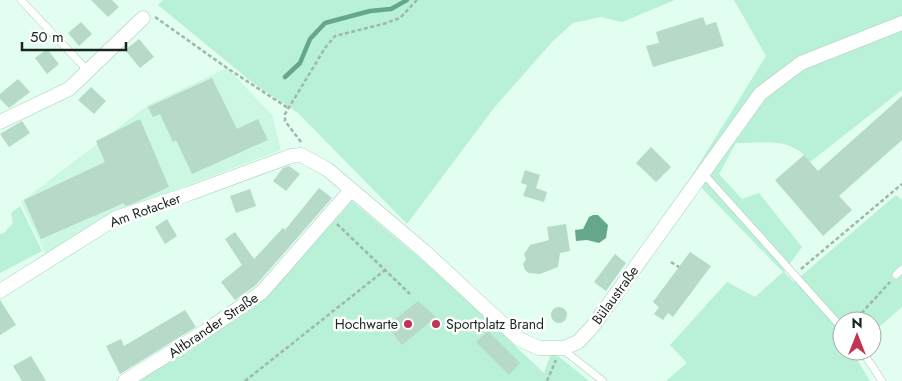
<svg xmlns="http://www.w3.org/2000/svg" width="902" height="381" viewBox="0 0 902 381" font-family="Jost,sans-serif">
<rect width="100%" height="100%" fill="#e1fef0"/>
<path fill="#cbf7e3" d="M227,68L272,115L281,150L120,211L47,257L21,202L148,105Z"/>
<path fill="#b8f1d7" d="M163,0H675L622,22L601,17L573,23L553,41L493,109L407,224L298,113L253,83L158,5Z
M734,0H902V90L810,162C791,136 765,143 736,143L719,174L742,199L759,193L802,247L784,272L794,282L896,195L902,200V307L872,333V321H842V351H854L853,353L870,381H666L687,363L670,345L727,282L755,297L783,272L691,177L766,56Z
M352,201L441,276L544,373L551,354L558,356L589,381H138L274,288Z
M20,206L42,251L0,273V234L4,233L13,223L11,213Z"/>
<path fill="#66a78c" d="M593,215H598L608,225L606,238L599,243L587,240L576,241L575,230L583,229L589,217Z"/>
<g fill="none" stroke-linecap="round" stroke-linejoin="round">
<path stroke="#66a78c" stroke-width="4.5" d="M285,77L300,63L310,39L325,23L370,11L391,9L407,0"/>
</g>
<path fill="#b6d9c8" d="M91,0H112L119,7L108,17Z
M703,17L706,25L716,22L724,46L653,67L646,46L659,43L656,32Z
M81,22L92,34L79,46L68,33Z
M139,39L154,57L140,68L125,50Z
M47,49L59,64L47,74L35,58Z
M212,78L237,129L258,119L268,140L192,174L176,140L173,142L160,114L153,117L148,107Z
M18,79L30,92L9,108L0,99V94Z
M91,87L106,101L94,114L78,100Z
M902,96V140L839,196L852,210L823,236L775,180L804,155L818,171Z
M140,119L169,187L132,204L125,206L124,203L41,239L24,200L105,162L96,141Z
M22,121L30,133L9,147L0,134Z
M651,147L671,167L656,182L636,163Z
M289,166L300,174L286,191L273,181L283,168Z
M525,170L540,175L536,188L521,183Z
M527,185L547,192L544,202L523,196Z
M319,188L332,198L256,285L235,300L221,282L242,265L225,239L235,232L254,259L283,228L285,230Z
M250,189L256,206L236,213L230,196Z
M167,219L177,236L165,244L155,227Z
M566,224L570,251L560,253L558,267L540,274L529,273L525,270L523,264L526,259L524,254L530,245L549,240L547,227Z
M690,252L711,266L673,317L668,313L663,320L654,314L659,307L653,302Z
M615,254L626,263L606,291L594,282Z
M0,300L16,325L0,335Z
M418,301L436,317L402,345L387,326Z
M551 315a8 8 0 1 1 16 0a8 8 0 1 1-16 0Z
M185,310L196,327L120,374L106,346L121,339L124,346Z
M488,331L520,363L509,375L476,342Z
M31,356L46,381H22L13,366Z"/>
<g fill="none" stroke-linecap="round" stroke-linejoin="round">
<defs>
<path id="lane" d="M21,0L87,70
M702,172L842,328
M896,275L902,269
M561,348L603,381
M862,351L882,381"/>
<path id="street" d="M0,122L69,89L143,18
M0,291L116,218L188,194L291,156L301,155L327,169L424,251L519,339L539,348H564L578,342L593,326L760,94L801,63L902,23
M125,381L204,332L262,292L351,190"/>
</defs>
<use href="#lane" stroke="#abcdbd" stroke-width="8"/>
<use href="#street" stroke="#abcdbd" stroke-width="15"/>
<path stroke="#a0b7ac" stroke-width="2.5" stroke-dasharray="4 2.5" stroke-linecap="butt" d="M155,17L227,68L288,108
M301,142L285,121V114L325,48L335,36L383,24L400,18L417,0
M337,224L410,294
M671,262L679,267
M801,269L902,184
M857,318L890,282
M245,381L385,270
M547,381L556,360"/>
<use href="#lane" stroke="#fff" stroke-width="7"/>
<use href="#street" stroke="#fff" stroke-width="14"/>
</g>
<g fill="#c23354" stroke="#fff" stroke-width="2">
<circle cx="408" cy="324" r="5"/>
<circle cx="436" cy="324" r="5"/>
</g>
<g text-anchor="middle" stroke-width="5" stroke-linejoin="round" paint-order="stroke">
<g font-size="14" fill="#18251f" stroke="#fff">
<text transform="translate(145 210) rotate(-20)" y="5">Am Rotacker</text>
<text transform="translate(615 295) rotate(-54)" y="5">Bülaustraße</text>
<text transform="translate(213 325) rotate(-34)" y="5">Altbrander Straße</text>
</g>
<g font-size="14" fill="#18251f" stroke="#fff" text-anchor="end">
<text x="398" y="329">Hochwarte</text>
<text x="446" y="329" text-anchor="start">Sportplatz Brand</text>
</g>
</g>
<g transform="translate(857 336)"><circle r="24" fill="#ffffff" stroke="#a3a8a5"/>
<path d="M0-4L9 19L0 12L-9 19Z" fill="#c23354"/>
<text y="-8" font-size="14" font-weight="bold" text-anchor="middle" fill="#18251f">N</text>
</g>
<path d="M22 42v8h104v-8" fill="none" stroke="#18251f" stroke-width="2.5"/>
<text x="30" y="42" font-size="15" fill="#18251f" stroke="#ffffff" stroke-width="4" paint-order="stroke">50 m</text>
</svg>
